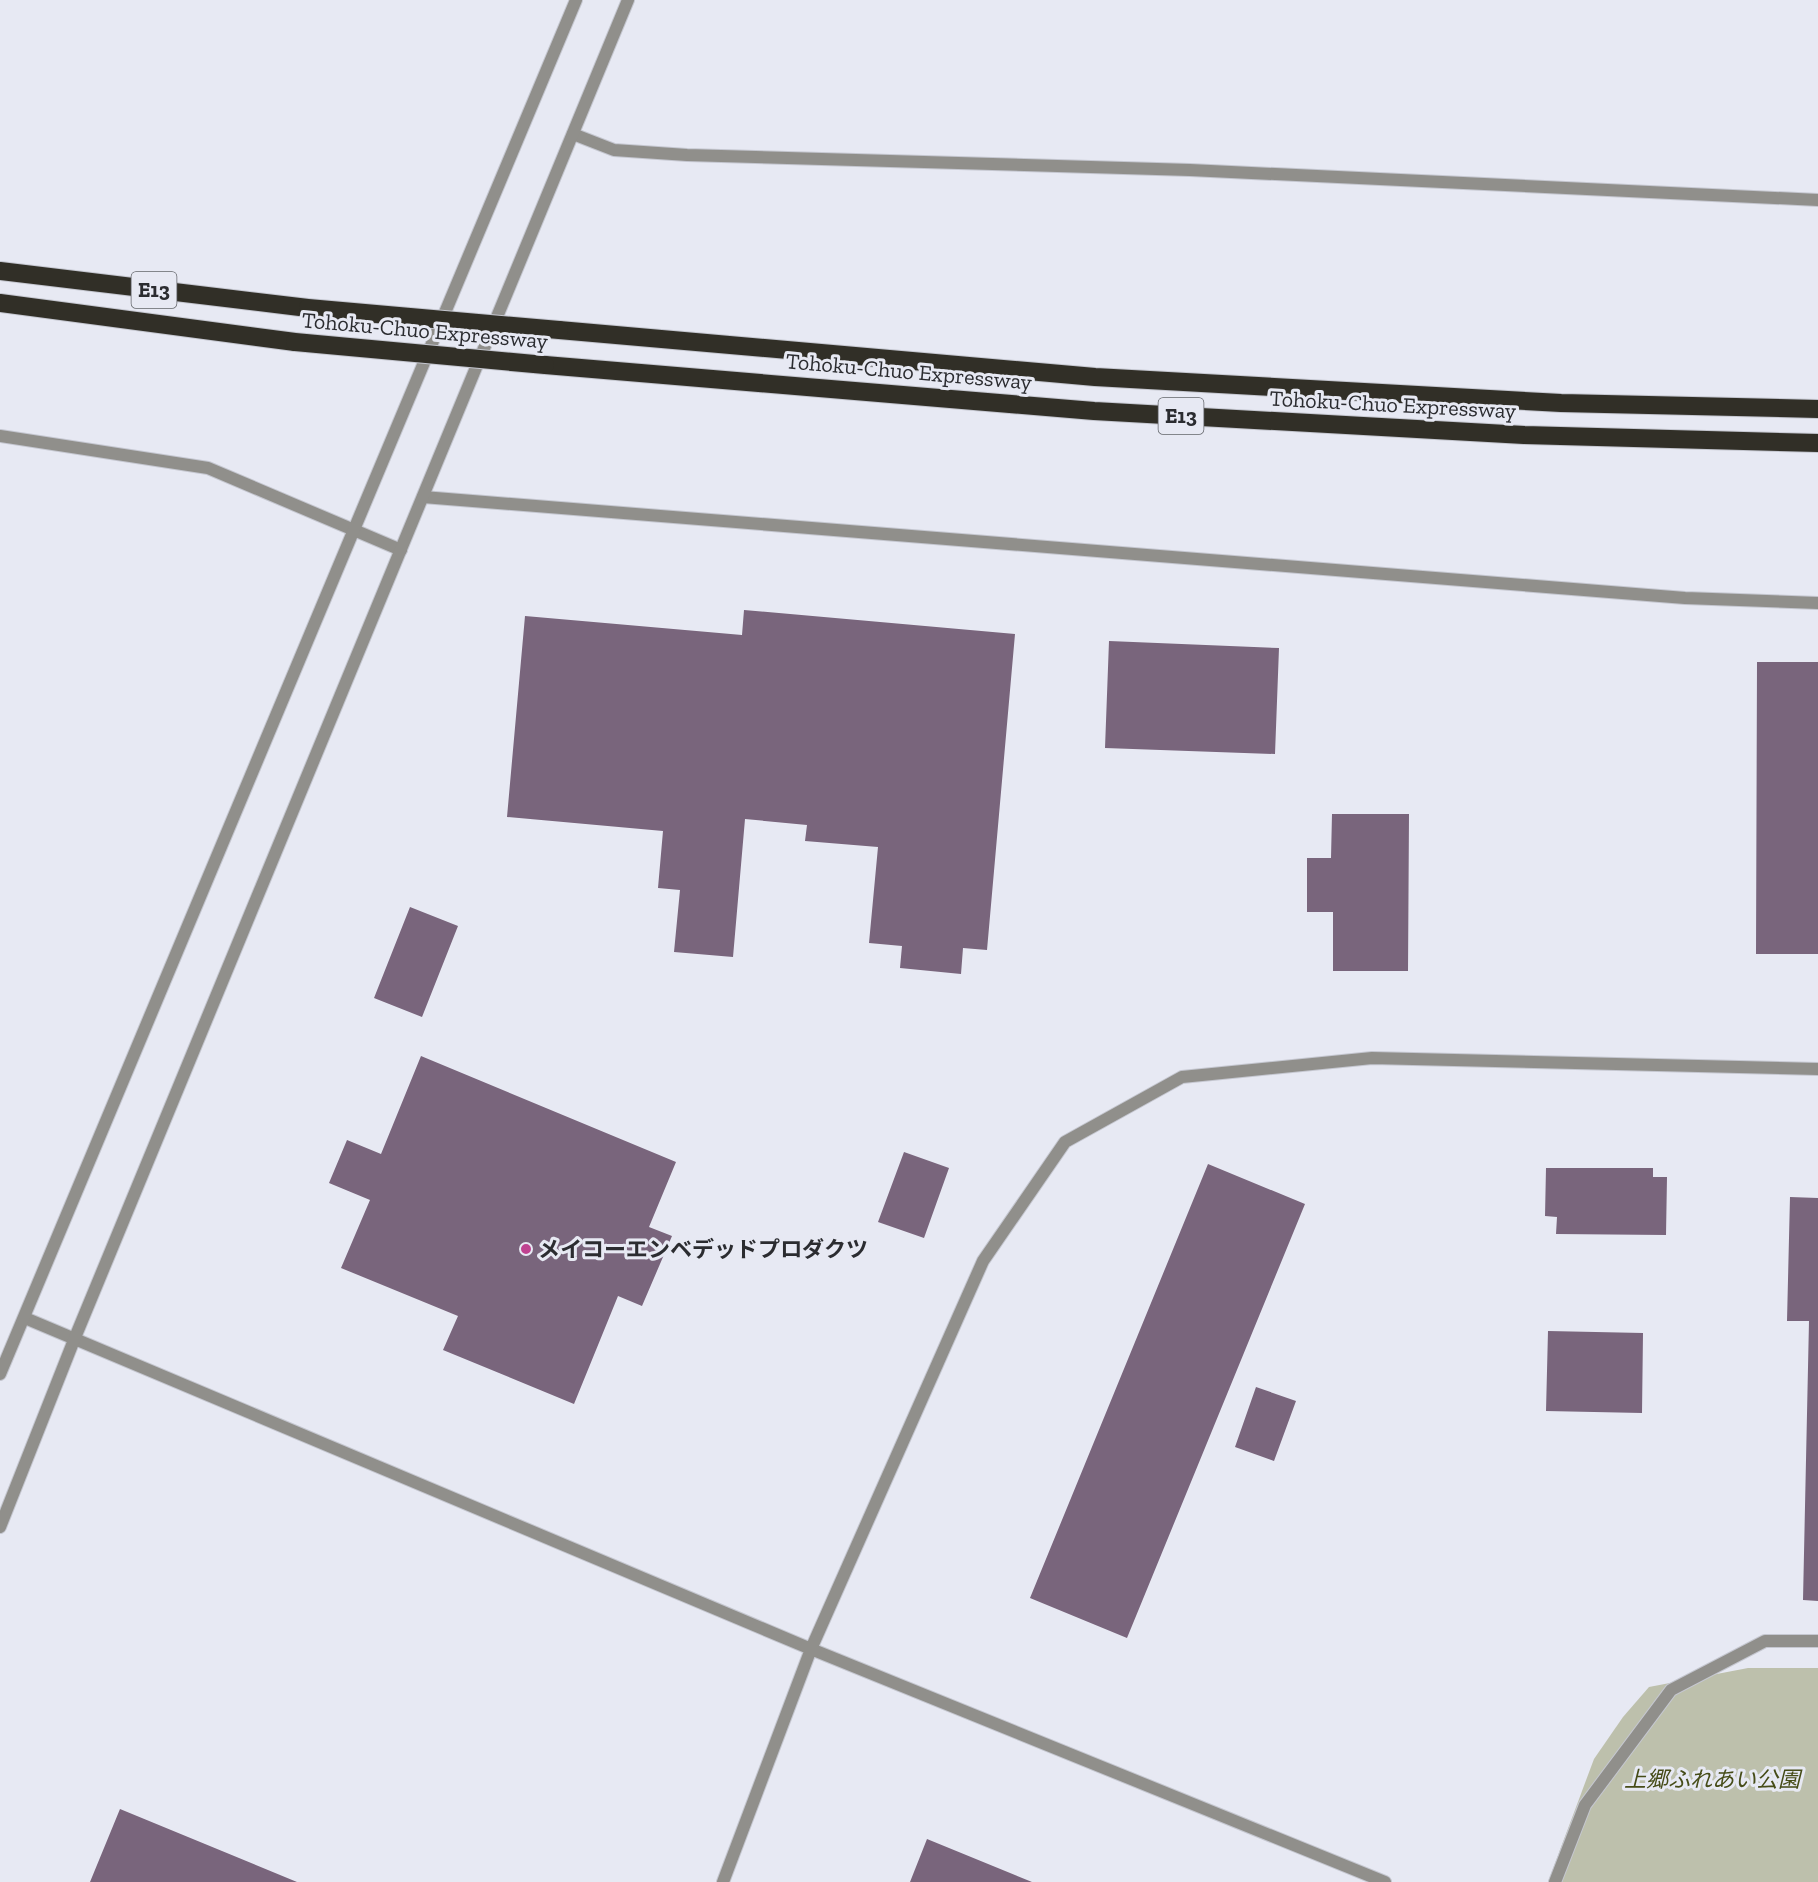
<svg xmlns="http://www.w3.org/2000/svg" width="1818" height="1882" viewBox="0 0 1818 1882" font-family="'Zilla Slab','Noto Sans JP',serif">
<rect width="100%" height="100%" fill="#e7e9f3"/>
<path fill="#bdc0ac" d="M1748,1668H1818V1882H1548L1594,1759L1623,1717L1649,1687Z"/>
<path fill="#79657c" d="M744,610L1015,634L987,950L963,948L961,974L900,968L902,946L869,943L878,847L805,841L807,825L745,819L733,957L674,952L680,890L658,888L663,831L507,817L525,616L742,635Z
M1109,641L1279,648L1275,754L1105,748Z
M1757,662H1818V954H1756Z
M1332,814H1409L1408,971H1333V912H1307V858H1331Z
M410,907L458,926L422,1017L374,998Z
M421,1056L676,1162L649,1227L672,1236L642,1306L618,1296L574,1404L443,1350L458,1316L341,1268L370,1200L329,1183L347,1140L381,1154Z
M904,1152L949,1168L924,1238L878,1222Z
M1208,1164L1305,1204L1127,1638L1030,1598Z
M1546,1168H1653V1177H1667L1666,1235L1556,1234L1557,1217L1545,1216Z
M1790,1197L1818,1198V1601L1803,1600L1809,1321H1787Z
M1548,1331L1643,1333L1642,1413L1546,1411Z
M1256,1387L1296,1401L1274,1461L1235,1447Z
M120,1809L297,1882H90Z
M927,1839L1032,1882H910Z"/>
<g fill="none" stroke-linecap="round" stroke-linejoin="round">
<defs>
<path id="minor" d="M573,134L614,150L687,155L1190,170L1818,200
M0,436L208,468L401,550
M423,497L1685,598L1818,603
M25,1318L811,1649L1385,1882
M723,1882L811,1649L983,1261L1065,1142L1182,1077L1372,1058L1818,1069
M1555,1882L1585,1805L1671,1690L1765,1641H1818"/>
<path id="tertiary" d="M0,1374L576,0
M0,1527L74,1340L628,0"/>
<path id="motorway" d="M0,271L308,308
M0,303L295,342
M559,330L1095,377L1561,403L1818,409
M545,365L1094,411L1524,435L1818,443"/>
</defs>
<use href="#minor" stroke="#c5c7d0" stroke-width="14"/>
<use href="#tertiary" stroke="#c5c7d0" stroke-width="14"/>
<use href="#motorway" stroke="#c5c7d0" stroke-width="20"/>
<use href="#minor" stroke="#908f8b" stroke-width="12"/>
<use href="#tertiary" stroke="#908f8b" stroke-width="12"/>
<use href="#motorway" stroke="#312f27" stroke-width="18"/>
<defs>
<path id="motorway-bridge" d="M308,308L559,330
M295,342L545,365"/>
</defs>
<use href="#motorway-bridge" stroke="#c5c7d0" stroke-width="20" stroke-linecap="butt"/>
<use href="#motorway-bridge" stroke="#312f27" stroke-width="18"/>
</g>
<circle fill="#bf4290" stroke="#e7e9f3" stroke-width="2" cx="526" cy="1249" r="6"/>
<g text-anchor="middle" stroke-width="6" stroke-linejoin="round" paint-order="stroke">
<g fill="#e7e9f3" stroke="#63656a" stroke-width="1.5">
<rect x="131.5" y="272" width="45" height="36" rx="4.5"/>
<rect x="1158.5" y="398" width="45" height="36" rx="4.5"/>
</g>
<g font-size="21" font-weight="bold" fill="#2b2c30">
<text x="154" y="297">E13</text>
<text x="1181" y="423">E13</text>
</g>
<g font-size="22" fill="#2b2c30" stroke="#e7e9f3">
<text transform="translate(425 330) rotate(5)" y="8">Tohoku-Chuo Expressway</text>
<text transform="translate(909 371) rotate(5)" y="8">Tohoku-Chuo Expressway</text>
<text transform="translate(1393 404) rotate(3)" y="8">Tohoku-Chuo Expressway</text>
</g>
<g font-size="22" font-weight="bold" fill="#2b2c30" stroke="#e7e9f3" text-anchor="start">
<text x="538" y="1257">メイコーエンベデッドプロダクツ</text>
</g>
<g font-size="22" font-style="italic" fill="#464c18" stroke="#e7e9f3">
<text x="1712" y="1787">上郷ふれあい公園</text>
</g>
</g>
</svg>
